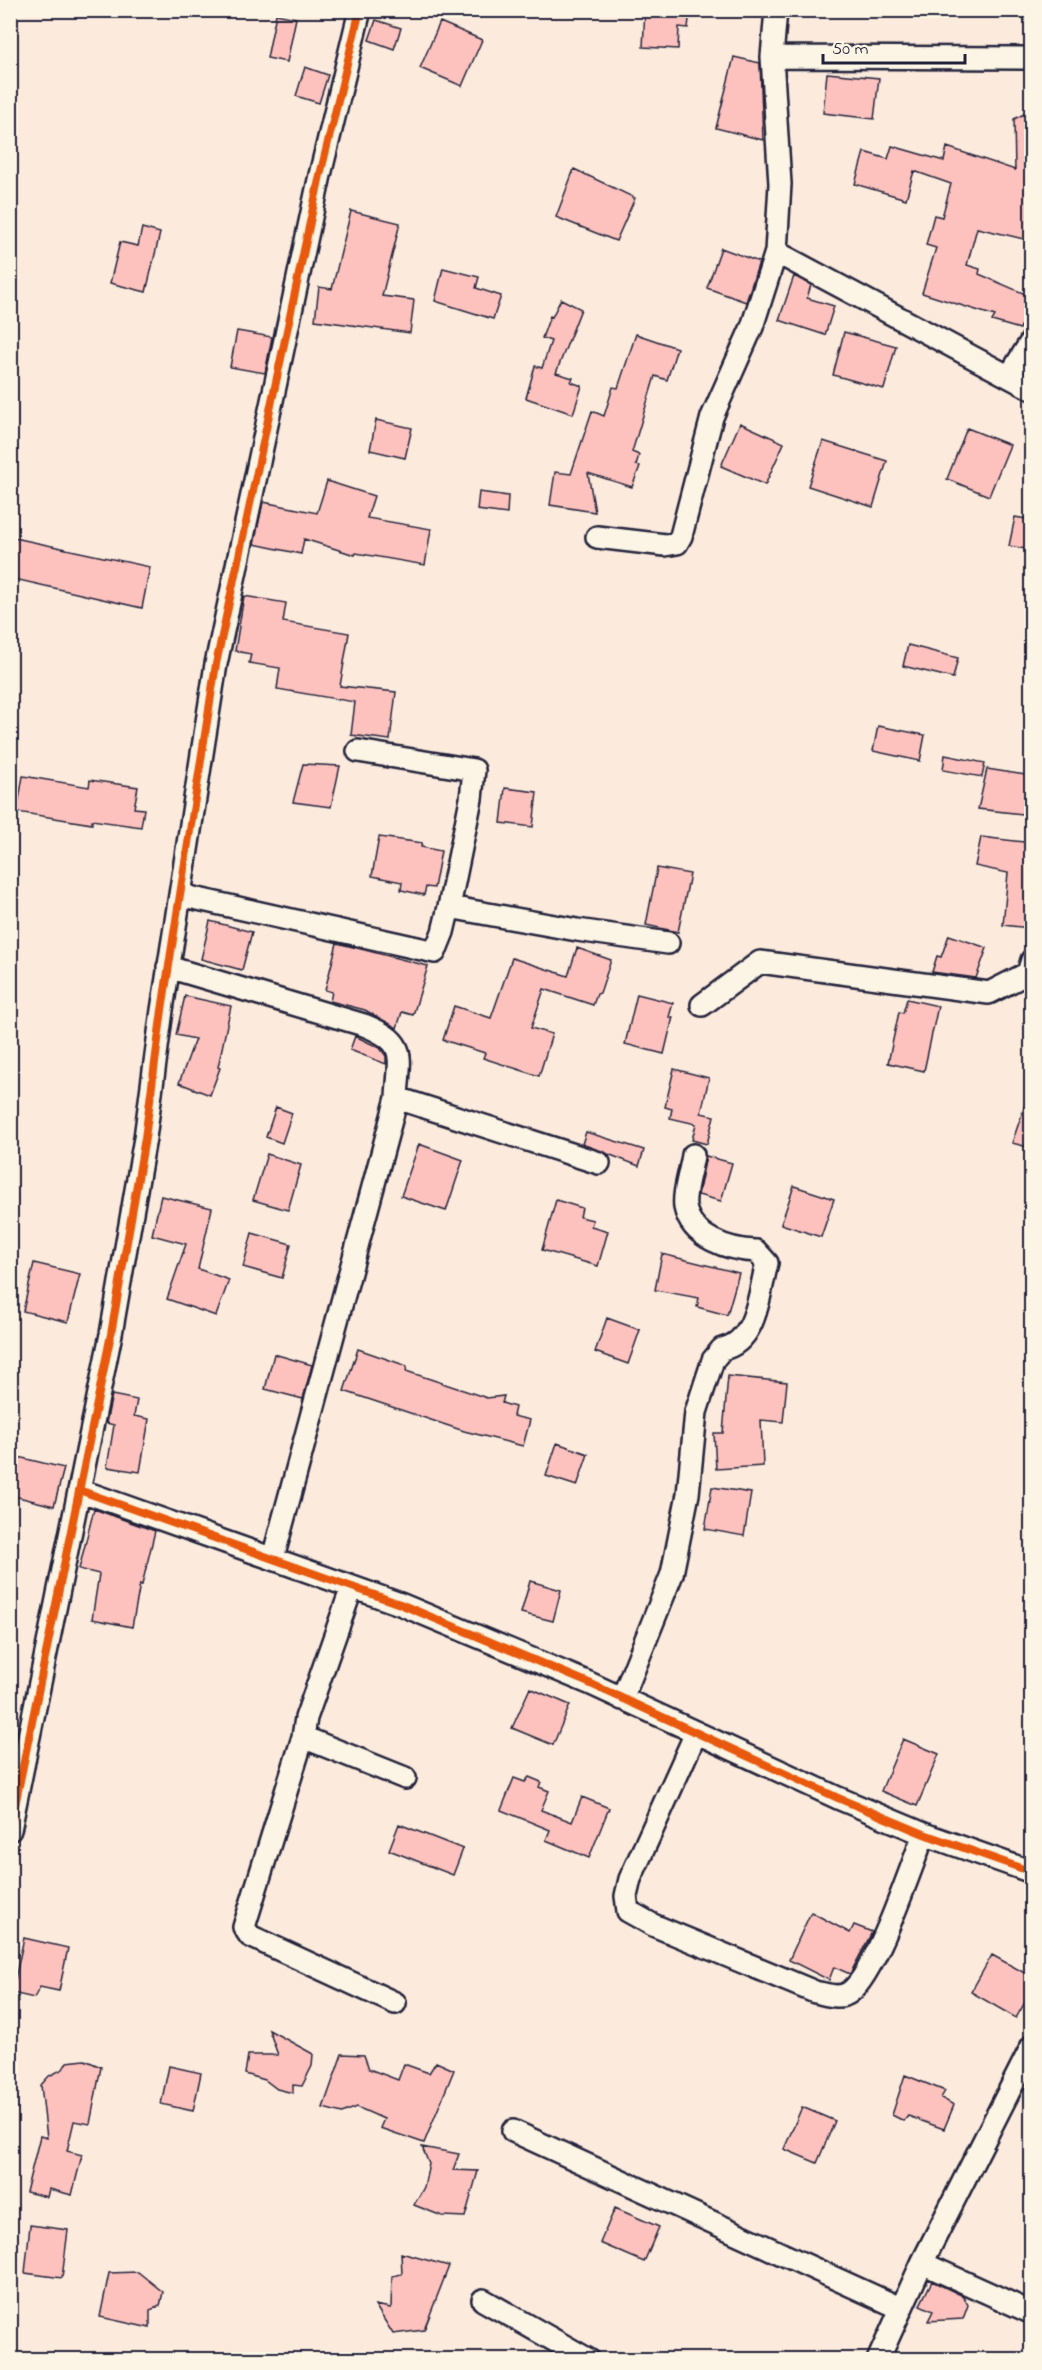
<svg xmlns="http://www.w3.org/2000/svg" width="1042" height="2370" viewBox="0 0 1042 2370" font-family="'Indie Flower',sans-serif">
<rect width="100%" height="100%" fill="#fcebdd"/>
<filter id="ink" filterUnits="userSpaceOnUse"><feTurbulence type="fractalNoise" baseFrequency=".0167" numOctaves="2"/><feDisplacementMap in="SourceGraphic" scale="12" xChannelSelector="R" yChannelSelector="G"/><feConvolveMatrix kernelMatrix="1 2 1 2 8 2 1 2 1" color-interpolation-filters="sRGB"/></filter>
<g filter="url(#ink)">
<path fill="#fec2be" stroke="#22223b" stroke-width="1.5" d="M645,10H690L688,28L679,27L678,49L643,47Z
M276,14L296,18L287,62L267,58Z
M376,20L401,28L394,49L369,40Z
M440,22L482,40L462,86L420,68Z
M734,57L760,63L763,140L716,128Z
M305,67L328,75L319,103L296,96Z
M827,73L879,78L874,119L823,113Z
M1032,110V241L977,228L967,265L980,269L979,274L1032,297L1020,329L992,321L995,316L922,293L936,248L926,245L934,215L942,217L951,184L914,171L906,199L855,184L864,152L888,159L892,146L944,161L947,147L1015,170L1014,119Z
M574,169L635,198L616,241L556,217Z
M351,211L400,223L382,296L414,300L410,333L315,320L319,287L332,289Z
M142,228L160,233L146,292L110,283L120,242L138,246Z
M721,248L759,262L746,302L707,288Z
M443,268L479,277L476,288L501,296L493,319L435,301Z
M794,276L811,285L807,298L834,306L825,335L779,320Z
M561,299L581,309L556,373L573,378L571,382L582,386L573,414L526,398L535,366L542,368L551,341L542,338L550,316L552,317Z
M237,331L272,337L265,373L230,367Z
M844,332L896,346L884,389L833,375Z
M636,334L677,348L667,380L655,376L632,452L639,455L636,465L640,466L632,487L588,473L595,512L550,505L555,472L571,474L592,411L604,416L613,387L618,388Z
M376,420L412,428L405,458L370,450Z
M740,423L784,443L765,485L721,466Z
M967,428L1010,445L989,496L947,479Z
M823,441L887,461L873,507L808,486Z
M327,481L374,496L367,518L431,529L425,565L356,553L355,555L304,539L301,554L254,544L263,502L317,513Z
M479,492L508,496L507,514L477,510Z
M1015,517L1032,520V550L1009,546Z
M10,537L150,567L142,608L10,578Z
M244,596L286,603L283,622L349,633L340,686L396,692L390,740L351,735L355,702L277,689L280,668L249,663L251,654L235,651Z
M908,645L958,658L953,678L903,666Z
M878,726L925,735L920,761L873,751Z
M945,755L985,763L982,777L943,770Z
M303,764L340,766L331,807L293,802Z
M987,769L1032,776V815L978,809Z
M23,776L89,787L90,780L138,787L134,808L144,809L141,827L92,820V824L17,812Z
M505,788L537,792L533,827L501,823Z
M379,837L422,843L421,847L441,851L434,888L426,887L424,895L401,890L402,882L372,876Z
M981,837L1032,843L1030,928L1003,925L1008,873L975,866Z
M657,868L690,874L678,932L646,925Z
M210,921L252,932L242,970L201,959Z
M949,935L987,948L976,978L932,972L937,956L941,957Z
M337,943L428,966L413,1015L402,1012L397,1028L365,1010L330,1001L332,992L325,990Z
M577,948L611,960L600,993L597,994L593,1005L544,989L531,1028L552,1034L539,1076L483,1058L485,1053L443,1040L454,1006L491,1018L512,958L568,976Z
M637,994L673,1003L669,1017H673L664,1054L625,1044Z
M185,996L231,1006L218,1067L220,1068L210,1095L179,1083L195,1039L176,1035Z
M907,999L938,1006L924,1071L888,1063L899,1012L903,1013Z
M355,1036L380,1048L386,1056V1064L350,1050Z
M674,1069L709,1078L701,1113L714,1116L707,1144L692,1140L696,1124L670,1118L672,1109L665,1107Z
M1029,1093H1032V1148L1012,1143Z
M276,1107L292,1113L282,1143L266,1137Z
M586,1132L644,1150L639,1166L582,1144Z
M419,1144L463,1160L446,1211L401,1196Z
M267,1154L301,1165L288,1210L253,1200Z
M706,1156L732,1163L721,1201L698,1195Z
M794,1186L834,1199L821,1237L781,1224Z
M161,1196L212,1208L198,1269L229,1280L216,1316L167,1299L186,1244L152,1235Z
M556,1200L582,1208L580,1217L593,1220L591,1226L608,1231L598,1266L542,1250Z
M252,1233L291,1244L282,1278L243,1267Z
M662,1254L739,1273L727,1315L697,1307L699,1298L655,1290Z
M34,1263L80,1274L68,1322L23,1311Z
M607,1318L640,1330L628,1364L595,1352Z
M358,1349L407,1366L406,1371L487,1398L504,1396L502,1403L515,1407L513,1416L530,1420L523,1446L464,1431L344,1391Z
M274,1354L312,1365L303,1399L265,1389Z
M728,1376L787,1382L783,1422L761,1420L763,1466L716,1469L714,1433H723Z
M112,1395L137,1400L134,1416L149,1419L140,1472L107,1467L114,1425L106,1423Z
M557,1443L588,1454L577,1486L546,1476Z
M10,1455L64,1468L54,1506L10,1495Z
M712,1487L751,1493L744,1536L705,1529Z
M94,1509L155,1531L142,1585L140,1584L132,1627L92,1619L99,1574L79,1569Z
M530,1581L561,1590L553,1621L521,1613Z
M530,1688L570,1705L553,1745L512,1728Z
M903,1739L939,1754L917,1806L881,1791Z
M529,1777L541,1782L539,1787L549,1791L541,1810L572,1822L582,1797L609,1808L589,1858L546,1840L550,1830L501,1810L514,1778L525,1782Z
M399,1824L463,1849L453,1875L389,1850Z
M811,1912L850,1933L854,1925L872,1932L850,1974L834,1967L829,1980L789,1960Z
M24,1938L68,1948L59,1991L40,1987L34,1998L12,1993Z
M992,1955L1032,1977V1990L1016,2018L971,1992Z
M269,2030L313,2054L312,2066L302,2086L293,2085V2093L277,2089L265,2080L245,2074L248,2055H278Z
M342,2054L364,2055L369,2069L398,2080L404,2064L429,2073L436,2062L454,2070L424,2143L380,2128L384,2119L357,2107L342,2113L323,2108Z
M85,2060L101,2067L90,2124L74,2121L67,2151L82,2155L72,2195L49,2189L47,2197L26,2192L40,2136L47,2138L41,2085L49,2076L63,2069L67,2062Z
M169,2066L201,2073L193,2111L161,2104Z
M905,2075L945,2091L941,2098L954,2105L944,2129L908,2116L904,2121L892,2115Z
M802,2107L835,2121L817,2163L784,2149Z
M422,2147L459,2154L453,2170L478,2171L465,2217L442,2216L414,2205L424,2187L429,2164Z
M615,2208L659,2227L644,2262L600,2243Z
M30,2225L68,2230L62,2278L25,2273Z
M401,2253L449,2266L424,2330L393,2334L375,2305L391,2308L392,2276L402,2274Z
M138,2272L163,2292L160,2306L150,2310V2328L100,2317L109,2273Z
M932,2281L963,2296L968,2305L963,2319L928,2321L933,2311L920,2305Z"/>
<g fill="none" stroke-linecap="round" stroke-linejoin="round">
<defs>
<path id="minor" d="M776,10L772,57L780,184L776,252L1032,389
M772,57L1026,58
M1010,375L1032,340
M597,537L665,545L677,543L681,536L712,417L752,327L776,252
M358,751L474,770L471,799L449,907
M180,895L435,952L443,932L449,907L577,930L668,943
M168,967L364,1025C409,1043 399,1055 397,1098L273,1558
M702,1005L760,962L989,993L1028,973L1032,960
M397,1098L599,1163
M79,1490L400,1604L589,1683L838,1798L924,1834L1032,1872
M352,1587L306,1718L303,1737L405,1778
M622,1699L672,1574L688,1494L696,1412L713,1360L722,1349C757,1342 759,1293 767,1263L756,1251C729,1250 691,1238 685,1207C683,1192 691,1170 693,1155
M696,1733L630,1879L626,1896L628,1911L653,1925L815,1992C826,1994 840,2000 850,1992C876,1973 911,1867 924,1834
M303,1737L244,1927L250,1936L395,2003
M10,1830L111,1334L145,1138L162,1010L216,664L320,175L360,10
M513,2131L900,2308
M922,2263L1032,2313
M483,2300L589,2360
M878,2360L922,2263L1032,2046"/>
</defs>
<use href="#minor" stroke="#22223b" stroke-width="26"/>
<use href="#minor" stroke="#fcf5e5" stroke-width="21"/>
<defs>
<path id="cycleway" d="M79,1490L400,1604L589,1683L838,1798L924,1834L1032,1872
M10,1830L111,1334L145,1138L162,1010L216,664L320,175L360,10"/>
</defs>
<use href="#cycleway" stroke="#fcf5e5" stroke-width="11"/>
<use href="#cycleway" stroke="#e8590c" stroke-width="8"/>
</g>
</g>
<rect width="1042" height="2370" fill="none" stroke="#fcf5e5" stroke-width="36"/>
<rect x="18" y="18" width="1006" height="2334" fill="none" stroke="#22223b" stroke-width="2" filter="url(#ink)"/>
<path d="M823 54v9h142v-9" fill="none" stroke="#22223b" stroke-width="3"/>
<text x="832" y="54" font-size="18" fill="#22223b" stroke="#fcf5e5" stroke-width="4.5" paint-order="stroke">50 m</text>
</svg>
